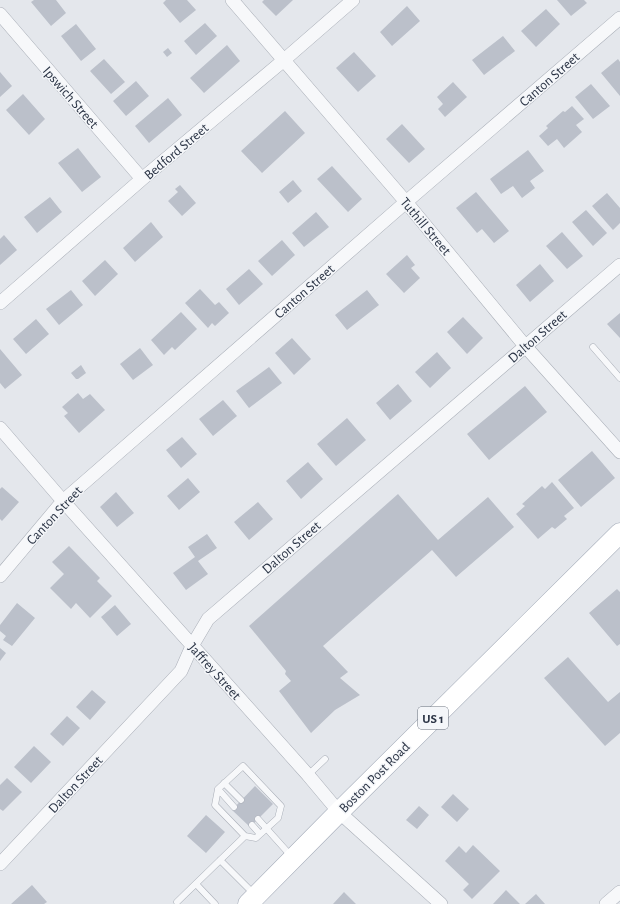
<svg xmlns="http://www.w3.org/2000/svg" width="620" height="904" viewBox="0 0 620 904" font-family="'Alegreya Sans',sans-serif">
<rect width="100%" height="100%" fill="#e4e7ec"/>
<path fill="#bbc0ca" d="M34,0H56L66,13L51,26L31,2Z
M166,0H187L196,10L180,23L163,3Z
M264,0H293L276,16L262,2Z
M557,0H584L587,3L571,16Z
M407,6L420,21L392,46L380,32Z
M546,9L560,24L536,47L521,31Z
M205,23L217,36L196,55L184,41Z
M76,24L96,49L81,61L61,36Z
M503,36L515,51L484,75L472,60Z
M227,45L240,61L204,93L190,78Z
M168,48L172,53L167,57L163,52Z
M354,52L376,76L358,92L336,68Z
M104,59L125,82L111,94L90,71Z
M618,59L620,62V96L601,73Z
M0,72L12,86L0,97Z
M136,81L149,96L126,116L113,101Z
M453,82L467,97L445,117L438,109L443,104L437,97Z
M591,84L610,106L593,119L575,97Z
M23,94L45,119L29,135L6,110Z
M168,98L182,115L149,143L135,126Z
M572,106L584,119L576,125L582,132L564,148L557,139L548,146L539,136L548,128L546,126L563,111L565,112Z
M285,111L305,133L262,173L241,151Z
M402,124L425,149L409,163L386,139Z
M78,148L101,177L82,192L58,163Z
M528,150L544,171L530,181L535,188L522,198L513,186L501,194L490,179Z
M332,166L362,199L348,212L317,179Z
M293,180L302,191L288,203L279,192Z
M180,185L196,203L182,216L168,201L178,192L175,189Z
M476,192L509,231L494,243L482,229L477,233L456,208Z
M607,193L620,208V223L613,230L592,206Z
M50,197L62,212L37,233L24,217Z
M586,210L607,233L593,246L572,222Z
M316,212L329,227L304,247L292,233Z
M151,222L163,237L135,262L123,248Z
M562,232L583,256L567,269L546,246Z
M4,235L17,250L0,265V239Z
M282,240L295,255L272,276L258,261Z
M407,255L415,265L411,268L420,278L404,293L386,274Z
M105,260L118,274L95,296L82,281Z
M540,264L554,281L530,302L516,285Z
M249,269L263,284L239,305L226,289Z
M200,289L215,305L219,302L229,313L215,326L212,323L208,328L185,303Z
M71,290L83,305L59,325L46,309Z
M367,290L379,305L347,330L335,315Z
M181,312L197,329L175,350L172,347L164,355L151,340Z
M620,313V338L607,324Z
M463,317L483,338L467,354L447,332Z
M36,319L49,334L26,354L13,339Z
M292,338L311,359L294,375L275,353Z
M140,348L153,365L133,380L120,364Z
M0,349L22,375L5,389L0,383Z
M437,352L451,368L430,388L415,372Z
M81,365L86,373L78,379H76L71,373Z
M269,367L282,383L249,408L236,391Z
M398,384L412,401L390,420L376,403Z
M525,386L547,412L489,460L467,434Z
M78,393L83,399L90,394L105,410L79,433L64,416L68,413L62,407Z
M223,400L237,416L213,436L199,419Z
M347,418L366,440L336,466L317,444Z
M182,437L197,454L181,468L166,450Z
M592,451L615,478L581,507L558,480Z
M308,462L323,479L301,499L286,481Z
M188,478L200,492L179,510L167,496Z
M552,482L574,508L564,516L567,519L555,529L552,527L538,539L516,514L525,506L522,504L542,486L545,489Z
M2,487L19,502L2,521L0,519V489Z
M116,492L134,513L117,527L100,507Z
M398,494L438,540L488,497L514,527L456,577L432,550L323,646L348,672L340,678L360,695L335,710L311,733L279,691L291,681L285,674L286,671L249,626Z
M258,502L273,519L249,540L234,522Z
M207,534L217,548L198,561L208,574L186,590L173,573L195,557L188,547Z
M69,546L100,578L97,581L112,596L90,618L76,603L71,609L50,588L64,574L52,562Z
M617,589L620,592V644L617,646L589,613Z
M17,603L35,618L12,646L3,640L6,636L0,631V625Z
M115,605L131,624L117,636L101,617Z
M0,648L6,653L0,661Z
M568,657L608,702L620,692V733L605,746L544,678Z
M92,690L106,702L90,720L76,707Z
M67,716L80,728L63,746L50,734Z
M34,746L51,762L31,783L14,767Z
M7,778L22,792L3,811L0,809V785Z
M255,786L273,804L250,827L232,810Z
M453,794L469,809L457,822L441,807Z
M419,806L429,815L417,829L406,820Z
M206,815L225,832L206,853L187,836Z
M473,845L500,871L472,899L463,890L469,884L445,861L459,846L466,853Z
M32,885L47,902L44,904H11Z
M506,890L520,904H493Z
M344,892L356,904H333Z
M536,894L545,904H525Z"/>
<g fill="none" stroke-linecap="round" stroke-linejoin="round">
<defs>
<path id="service" d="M593,347L620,378
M243,766L281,806L278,818L256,838L245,836L215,805L218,789Z
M308,775L325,759
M224,783L241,800
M218,789L234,807
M258,819L292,857
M252,825L260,834
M220,860L254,894
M196,884L215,904
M177,902L245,836"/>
<path id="minor" d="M232,0L406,202L526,347L620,452
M0,14L142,179
M0,303L142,179L284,60L353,0
M0,428L63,501L308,775L339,812L441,904
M0,576L63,501L406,202L620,18
M0,864L181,671L192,646L208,619L620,265
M606,904L620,892"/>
<path id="primary" d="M248,904L339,812L620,533"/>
</defs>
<use href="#service" stroke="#a9aeb7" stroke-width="7"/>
<use href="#minor" stroke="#a9aeb7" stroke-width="14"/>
<use href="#primary" stroke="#a3abb8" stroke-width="21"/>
<use href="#service" stroke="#f7f8fa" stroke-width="6"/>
<use href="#minor" stroke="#f7f8fa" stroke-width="13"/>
<use href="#primary" stroke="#fff" stroke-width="20"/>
</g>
<g text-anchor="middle" stroke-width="3" stroke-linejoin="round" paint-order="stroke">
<rect fill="#f4f6f9" stroke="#676e7b" stroke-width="1" x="418" y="707" width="30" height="22" rx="3"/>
<g font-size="13" font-weight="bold" fill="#2b3445">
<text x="433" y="723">US 1</text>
</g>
<g font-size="14" fill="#2b3445" stroke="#f4f6f9">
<text transform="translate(549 79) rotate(-41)" y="5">Canton Street</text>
<text transform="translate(71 97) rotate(49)" y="5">Ipswich Street</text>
<text transform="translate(176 151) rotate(-40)" y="5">Bedford Street</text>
<text transform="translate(426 226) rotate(50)" y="5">Tuthill Street</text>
<text transform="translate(304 291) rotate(-41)" y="5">Canton Street</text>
<text transform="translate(537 336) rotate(-41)" y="5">Dalton Street</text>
<text transform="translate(54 515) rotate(-47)" y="5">Canton Street</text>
<text transform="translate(291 547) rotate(-41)" y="5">Dalton Street</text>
<text transform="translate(215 671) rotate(48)" y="5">Jaffrey Street</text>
<text transform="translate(374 777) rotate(-45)" y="5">Boston Post Road</text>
<text transform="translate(75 784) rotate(-47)" y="5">Dalton Street</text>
</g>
</g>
</svg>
